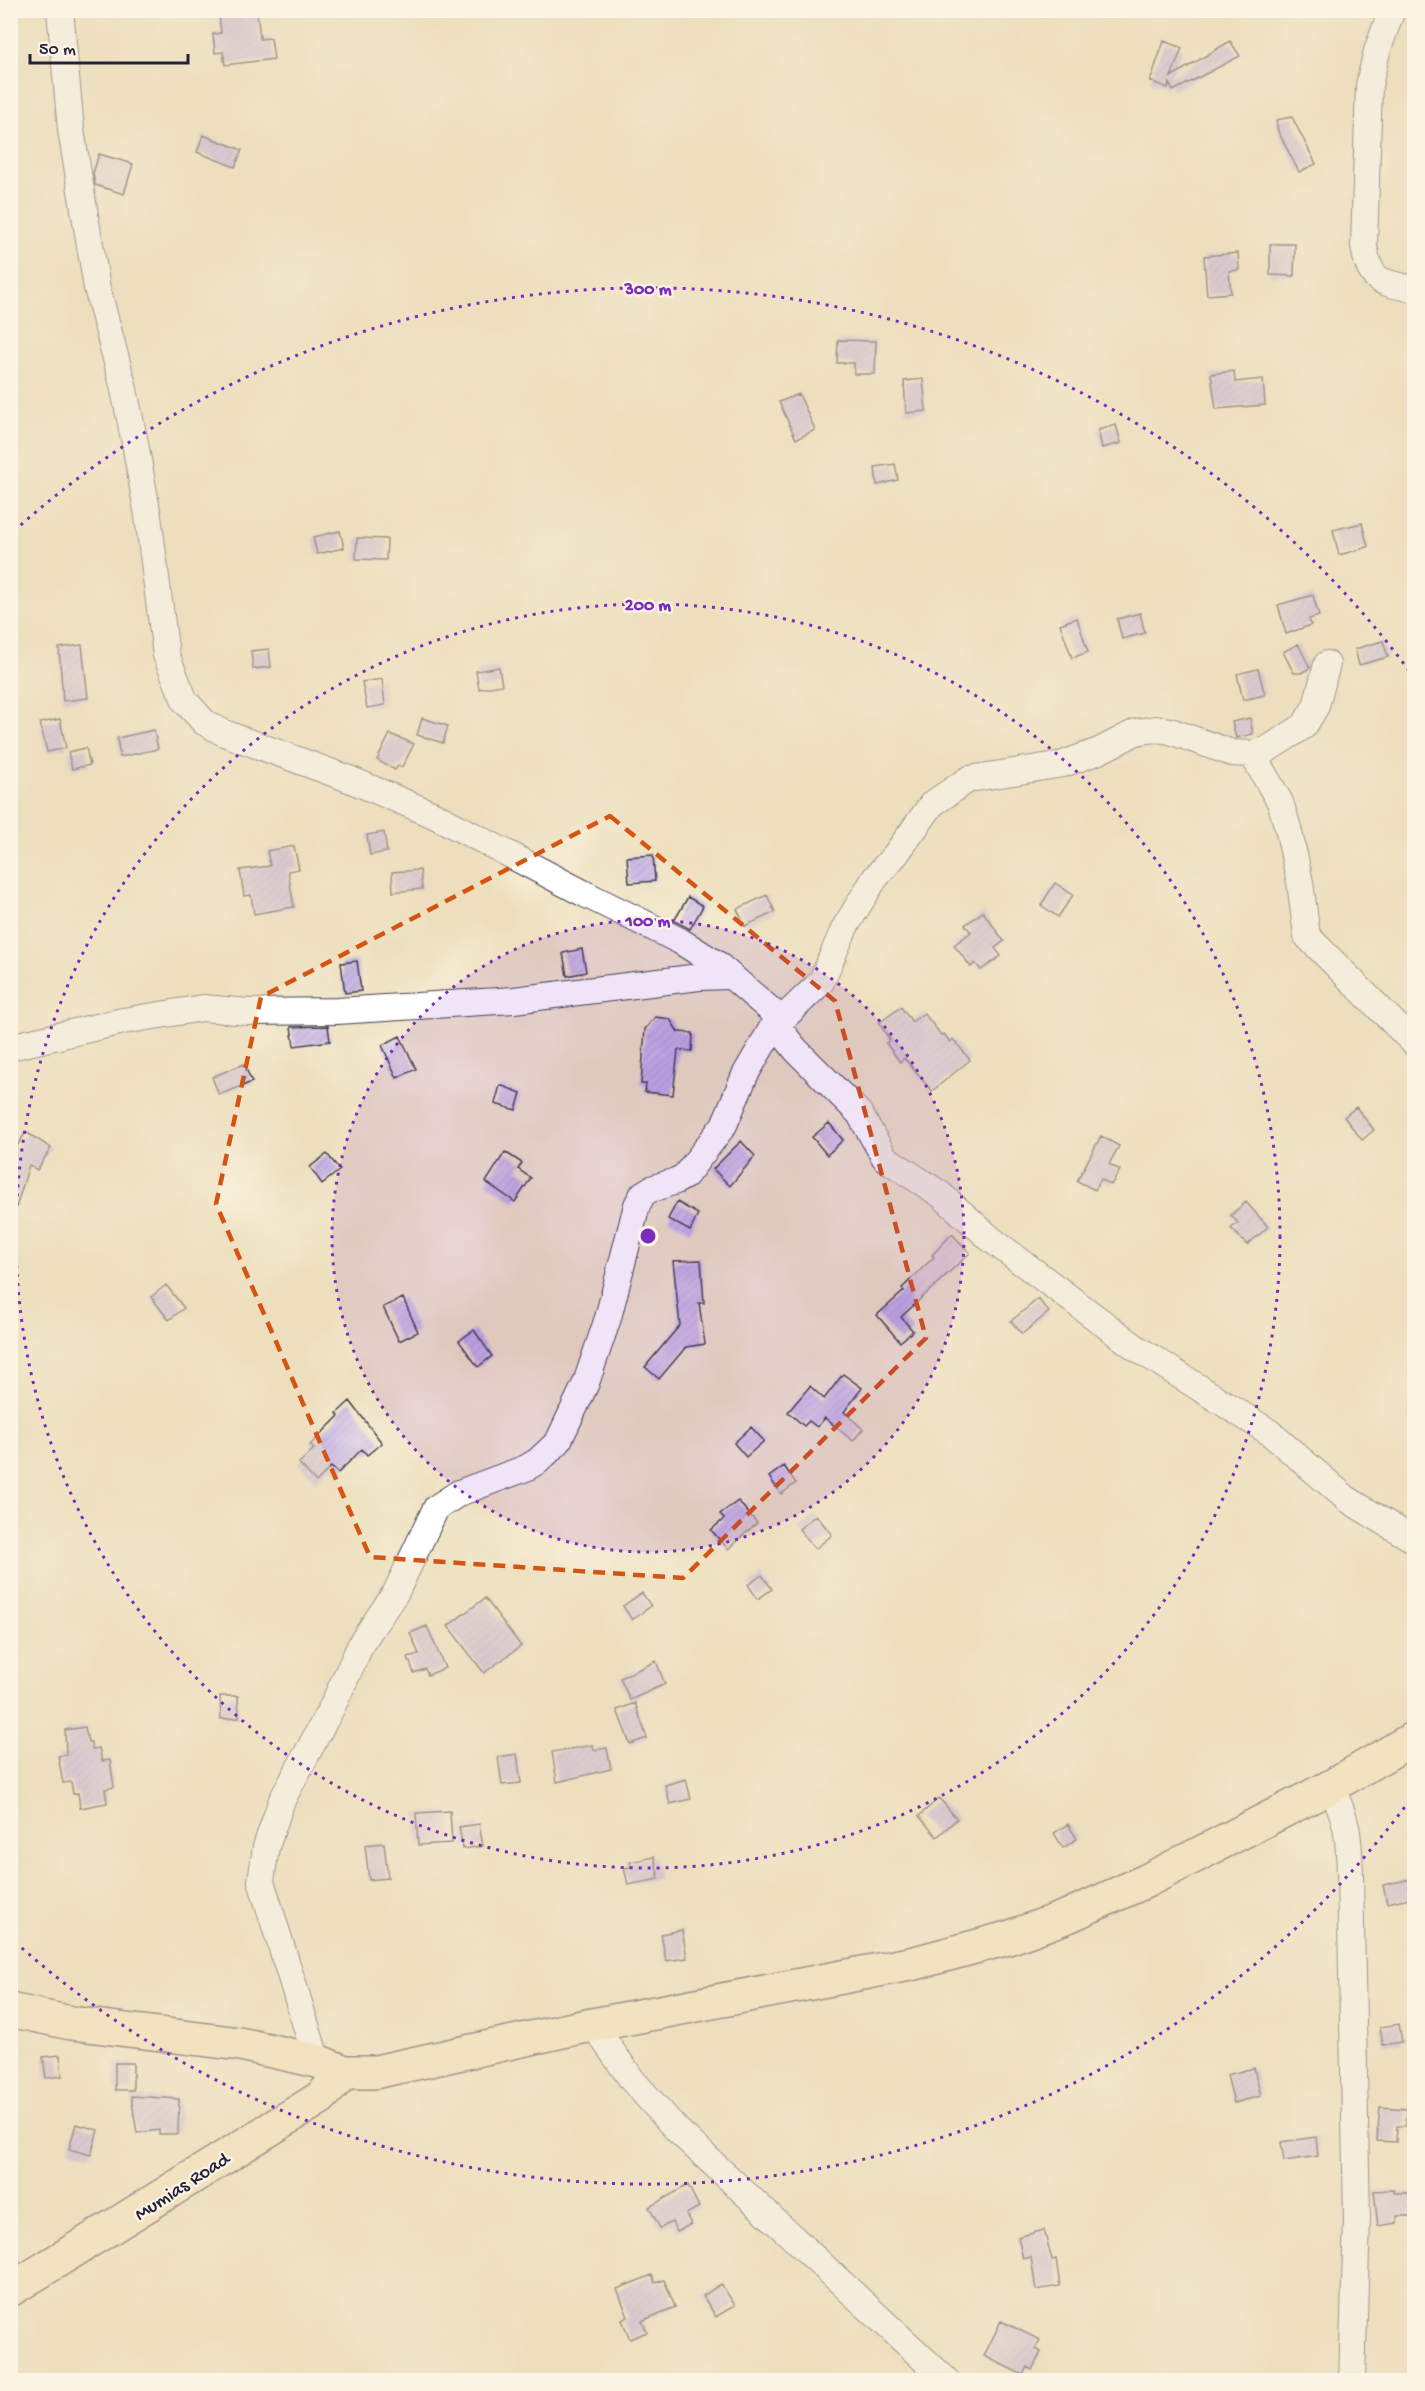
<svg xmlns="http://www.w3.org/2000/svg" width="1425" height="2391" viewBox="0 0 1425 2391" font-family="'Gochi Hand',sans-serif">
<defs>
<pattern id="building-hatch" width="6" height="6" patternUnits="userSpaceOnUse" patternTransform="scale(1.5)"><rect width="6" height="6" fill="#c3b0e6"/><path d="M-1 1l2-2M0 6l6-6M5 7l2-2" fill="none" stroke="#a797c6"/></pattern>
</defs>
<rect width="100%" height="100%" fill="#fcf5e5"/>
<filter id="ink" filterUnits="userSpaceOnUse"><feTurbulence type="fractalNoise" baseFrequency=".0167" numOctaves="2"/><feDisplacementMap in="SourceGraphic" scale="12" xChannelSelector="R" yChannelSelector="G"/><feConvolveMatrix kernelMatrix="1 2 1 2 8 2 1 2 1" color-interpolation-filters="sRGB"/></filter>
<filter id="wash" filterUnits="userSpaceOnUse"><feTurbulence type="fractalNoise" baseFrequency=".008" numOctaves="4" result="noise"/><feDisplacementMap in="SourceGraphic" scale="24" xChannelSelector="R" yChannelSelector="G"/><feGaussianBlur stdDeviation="1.35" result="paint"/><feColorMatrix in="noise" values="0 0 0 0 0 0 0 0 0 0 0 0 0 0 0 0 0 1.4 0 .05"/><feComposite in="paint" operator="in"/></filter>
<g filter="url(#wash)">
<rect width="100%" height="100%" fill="#eddfbd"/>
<g id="blocks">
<path fill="url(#building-hatch)" d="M257,11L260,39L271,38L274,59L225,65L223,52L215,53L213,34L221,33L219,15Z
M1164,41L1182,48L1171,77L1230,41L1240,56L1173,91L1169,83L1168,88L1150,81Z
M1292,117L1316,164L1299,172L1278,131L1276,120Z
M203,135L242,150L235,167L197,152Z
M99,154L133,164L124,194L95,185L93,173Z
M1270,244H1295L1294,276L1270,275Z
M1238,253L1239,270L1229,271L1231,293L1207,295L1204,256Z
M838,340L876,341L875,374H854V363H837Z
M1234,371L1235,382L1263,379L1265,405L1216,409L1211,374Z
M923,379L926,411L906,413L904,381Z
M799,394L815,430L796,439L779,402Z
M1116,425L1121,443L1102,448L1098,430Z
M895,464L898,480L877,485L875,467Z
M1362,523L1368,547L1339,555L1333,530Z
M340,531L344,548L317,554L313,537Z
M357,538L387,539L386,560L356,559Z
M1313,595L1319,616L1309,619L1311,625L1286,634L1278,605Z
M1140,613L1145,633L1122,639L1117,619Z
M1077,618L1088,652L1072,658L1060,624Z
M1383,641L1388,657L1359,665L1355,649Z
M1298,644L1310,668L1301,673H1294L1283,652Z
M82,645L88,698L63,701L59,648Z
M269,649L271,667L253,669L251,651Z
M499,667L502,685L479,689L476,671Z
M1258,669L1265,695L1243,700L1237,674Z
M382,679L385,705L367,708L362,682Z
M422,718L448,726L443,743L417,735Z
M1250,718L1253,734L1236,738L1232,722Z
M60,719L66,748L47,752L40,723Z
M154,730L158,749L120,757L117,738Z
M390,734L414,744L402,767L398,765L395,770L377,760Z
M86,748L90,765L72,769L68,752Z
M384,832L387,852L370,855L367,835Z
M294,846L299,869L288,871L294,907L254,914L251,895L244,896L240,870L270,866L267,851Z
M653,855L655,881L629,883L627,857Z
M420,870L422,889L393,892L392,872Z
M1055,883L1073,895L1058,917L1041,905Z
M767,895L775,912L745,926L737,909Z
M688,897L703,906L690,929L674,921Z
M983,912L1004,941L995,948L1001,956L981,970L975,963L971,967L954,945L971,932L965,925Z
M582,949L586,972L567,976L563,953Z
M357,961L361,991L345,993L341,963Z
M901,1007L912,1022L924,1013L941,1035L944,1034L950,1042L953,1039L970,1060L932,1091L904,1058L900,1062L886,1043L890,1040L879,1023Z
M655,1017L670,1019L678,1032L693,1033L692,1051L678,1050L673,1095L645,1092L646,1084H641L645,1029Z
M328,1026L330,1041L294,1046L291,1027Z
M400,1036L416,1069L397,1078L382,1045Z
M244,1064L252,1082L219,1095L212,1077Z
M500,1085L521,1093L516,1110L495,1104Z
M1356,1107L1374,1130L1362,1140L1344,1117Z
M829,1123L843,1140L827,1155L812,1137Z
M26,1132L51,1148L37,1170L29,1165L15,1211H10V1157Z
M1101,1136L1119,1146L1109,1164L1120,1170L1111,1185L1101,1179L1095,1190L1077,1181Z
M741,1141L755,1156L730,1186L713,1169Z
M505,1152L522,1163L518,1169L531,1178L515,1202L486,1182Z
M327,1154L340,1170L322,1184L310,1167Z
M677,1202L698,1214L690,1231L668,1219Z
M1246,1202L1268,1227L1247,1245L1231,1228L1238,1223L1231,1215Z
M952,1234L970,1253L901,1317L913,1331L900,1342L877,1315L904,1291L902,1288L934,1257L932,1255Z
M701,1260L704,1303H699L705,1344L686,1347L659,1379L645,1367L680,1325L673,1261Z
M166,1285L184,1308L169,1320L151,1297Z
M403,1298L418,1332L399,1341L383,1307Z
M1038,1299L1049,1312L1022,1334L1011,1321Z
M474,1330L492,1356L478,1367L459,1341Z
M843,1374L862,1388L844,1412L863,1429L853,1441L825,1418L817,1427L809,1421L804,1426L788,1412L810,1386L824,1399Z
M350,1401L382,1443L367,1455L362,1449L338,1473L331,1467L316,1482L299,1463L314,1449L310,1445L339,1416L337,1413Z
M751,1427L764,1441L746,1457L734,1443Z
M784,1466L796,1483L781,1494L769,1477Z
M738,1501L757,1523L728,1549L711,1530L724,1519L720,1514Z
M816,1515L832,1535L815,1549L799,1529Z
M762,1575L772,1589L758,1599L748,1585Z
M642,1593L651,1606L632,1620L623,1606Z
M485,1598L521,1646L484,1673L448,1626Z
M427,1626L445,1668L428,1675L425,1669L414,1673L408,1657L419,1654L410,1633Z
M656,1661L665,1684L630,1700L620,1678Z
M220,1696H238L239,1718L221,1719Z
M635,1703L647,1738L630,1744L617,1710Z
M85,1727L88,1742H91L92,1749L99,1748L102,1761L110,1760L114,1787L105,1789L107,1803L80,1808L78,1793L73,1794L71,1782L63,1783L58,1756L66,1755L65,1730Z
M593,1745L594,1750L607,1748L611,1769L557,1782L552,1752Z
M517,1754L521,1783L502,1785L498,1757Z
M686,1779L691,1799L670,1804L665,1785Z
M939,1798L957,1819L937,1837L919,1816Z
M450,1811L452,1843L418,1845L416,1813Z
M479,1824L483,1846L463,1849L459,1827Z
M1068,1824L1077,1839L1063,1848L1054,1833Z
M384,1843L388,1878L369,1880L365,1845Z
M654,1857L659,1879L628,1885L624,1868L631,1867L630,1862Z
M1411,1879L1414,1897L1387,1903L1383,1885Z
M682,1930L687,1958L666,1961L661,1934Z
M1399,2024L1402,2042L1383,2045L1380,2027Z
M60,2055L62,2076L46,2078L43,2057Z
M115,2063H133V2090H115Z
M1254,2068L1261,2096L1234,2103L1227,2075Z
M131,2096L179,2099L178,2134H159V2130L137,2133Z
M1380,2107L1407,2109L1406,2126H1397L1396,2142L1377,2141Z
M76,2124L98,2130L91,2155L69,2149Z
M1316,2137L1318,2156L1284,2161L1281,2142Z
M688,2185L699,2207L686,2214L691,2224L677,2232L672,2222L660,2228L649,2207Z
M1394,2190V2193H1414V2216H1397V2223L1378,2226L1374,2191Z
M1044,2230L1052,2260L1056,2259L1060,2286L1036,2290L1031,2257L1023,2259L1018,2237Z
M652,2275L655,2283L664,2280L675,2307L642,2321L647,2332L630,2339L622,2320L628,2317L617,2289Z
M721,2284L735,2305L716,2317L703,2296Z
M1001,2321L1040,2340L1035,2349L1041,2352L1032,2370L1027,2367L1023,2375L984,2356Z"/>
</g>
</g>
<g filter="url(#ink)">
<use href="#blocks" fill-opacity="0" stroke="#403e4e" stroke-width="1.5"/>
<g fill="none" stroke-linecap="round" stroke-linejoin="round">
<defs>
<path id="street" d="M60,10L71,130L97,288L123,385L135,443L148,516L166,655L185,701L204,722L224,733L349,779L434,815L583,893L680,941L717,964L781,1019
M1392,10L1377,51L1369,85L1364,246C1370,283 1380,282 1414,289
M1252,754L1280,802L1288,828L1300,882L1307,936L1414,1043
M776,1025L796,1050L859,1113L885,1158L940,1194L992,1240L1135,1347L1269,1432L1347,1499L1414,1540
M10,1047L123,1021L203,1008L249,1012L337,1011L514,1000L699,977L730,976
M1330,1787C1348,1817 1349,1840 1350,1874L1357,2219L1352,2380
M594,2026L633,2081L677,2130L946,2380
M317,2061L261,1881L266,1847L282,1800L333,1705L362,1642L396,1592L436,1508L459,1493L526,1468L538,1461L558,1442L586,1383L608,1318L637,1205L643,1194L651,1189L676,1181L685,1176L724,1125L745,1075L771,1030L821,982L845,927L875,878L896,854L932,804L969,779L1063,764L1099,751L1136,732L1156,729L1170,731L1232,753L1252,754L1266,750L1304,726L1316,706L1327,664"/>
<path id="secondary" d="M10,2010L71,2023L240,2044L317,2061L345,2072H375L577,2028L915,1963L1008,1938L1068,1916L1146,1881L1330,1787L1414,1738
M10,2290L320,2098L345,2072"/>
</defs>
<use href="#street" stroke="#403e4e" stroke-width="28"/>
<use href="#secondary" stroke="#403e4e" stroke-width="36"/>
<use href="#street" stroke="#fff" stroke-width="26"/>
<use href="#secondary" stroke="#fbe6c4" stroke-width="33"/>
</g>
</g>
<path d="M0 0H1425V2391H0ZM610,816L835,1001L926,1338L683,1578L370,1557L216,1204L261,997Z" fill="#eddfbd" fill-opacity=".55" fill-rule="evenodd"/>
<path fill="none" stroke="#d45411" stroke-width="4.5" stroke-dasharray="12 8" stroke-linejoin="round" d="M610,816L835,1001L926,1338L683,1578L370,1557L216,1204L261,997Z"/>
<circle cx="648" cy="1236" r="316" fill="#7b2cbf" fill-opacity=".12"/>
<g fill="none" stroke="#7b2cbf" stroke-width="3" stroke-dasharray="3 6">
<circle cx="648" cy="1236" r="316"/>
<circle cx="648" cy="1236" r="632"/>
<path d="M1410 1800A948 948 0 0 1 14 1941M14 531A948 948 0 0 1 1410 672"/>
</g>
<g text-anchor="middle" stroke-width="4.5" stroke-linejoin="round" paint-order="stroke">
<g font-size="20" fill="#22223b" stroke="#fcf5e5">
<text transform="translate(181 2185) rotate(-33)" y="7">Mumias Road</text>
</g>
</g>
<circle cx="648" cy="1236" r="9" fill="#7b2cbf" stroke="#fcf5e5" stroke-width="3"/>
<g font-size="18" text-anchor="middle" font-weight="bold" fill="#7b2cbf" stroke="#fcf5e5" stroke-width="4.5" stroke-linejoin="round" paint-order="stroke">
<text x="648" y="294">300 m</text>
<text x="648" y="610">200 m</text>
<text x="648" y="926">100 m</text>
</g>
<rect width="1425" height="2391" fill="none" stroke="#fcf5e5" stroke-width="36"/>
<path d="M30 54v9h158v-9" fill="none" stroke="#22223b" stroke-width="3"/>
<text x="39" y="54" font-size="18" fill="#22223b" stroke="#fcf5e5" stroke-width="4.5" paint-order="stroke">50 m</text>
</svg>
